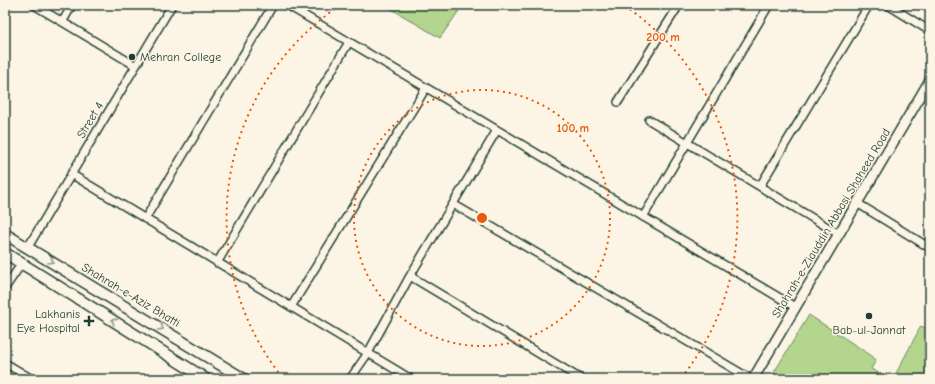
<svg xmlns="http://www.w3.org/2000/svg" width="935" height="384" viewBox="0 0 935 384" font-family="'Comic Neue',sans-serif">
<rect width="100%" height="100%" fill="#fcf5e5"/>
<filter id="ink" filterUnits="userSpaceOnUse"><feTurbulence type="fractalNoise" baseFrequency=".025" numOctaves="2"/><feDisplacementMap in="SourceGraphic" scale="8" xChannelSelector="R" yChannelSelector="G"/><feConvolveMatrix kernelMatrix="1 2 1 2 8 2 1 2 1" color-interpolation-filters="sRGB"/></filter>
<g filter="url(#ink)">
<path fill="#b4d58e" stroke="#6a8961" d="M385,5H463L440,38Z
M809,315L872,356L876,360L871,369L890,379H770Z
M921,326L930,330V379H893Z"/>
<g fill="none" stroke-linecap="round" stroke-linejoin="round">
<defs>
<path id="minor" d="M34,5L136,66
M287,5L795,307
M888,5L930,31
M63,21L72,5
M618,102L679,5
M649,120L839,234
M71,174L411,379
M760,186L869,5
M857,203L930,248
M453,204L751,379
M643,217L769,5
M145,219L273,5
M28,247L172,5
M217,263L349,42
M410,276L581,379
M5,288L22,263
M291,307L426,88
M5,363L32,379
M350,379L368,353L410,276L497,130"/>
<path id="tertiary" d="M753,379L930,80"/>
<path id="secondary" d="M5,234L244,379
M5,253L206,379"/>
</defs>
<use href="#minor" stroke="#1f3d34" stroke-width="10"/>
<use href="#tertiary" stroke="#1f3d34" stroke-width="12"/>
<use href="#secondary" stroke="#1f3d34" stroke-width="13"/>
<use href="#minor" stroke="#fcf5e5" stroke-width="7"/>
<use href="#tertiary" stroke="#fcf5e5" stroke-width="9"/>
<use href="#secondary" stroke="#fcf5e5" stroke-width="10"/>
</g>
<defs><path id="oneway-chevron" d="M-2-3.5L2.5 0L-2 3.5" fill="none" stroke-width="1.6" stroke-linecap="round" stroke-linejoin="round"/></defs>
<g stroke="#8e998c">
<use href="#oneway-chevron" transform="translate(51 261) rotate(31)"/>
<use href="#oneway-chevron" transform="translate(114 321) rotate(-148)"/>
<use href="#oneway-chevron" transform="translate(161 328) rotate(31)"/>
</g>
</g>
<g fill="none" stroke="#e8590c" stroke-width="2" stroke-dasharray="2 4">
<circle cx="482" cy="218" r="128"/>
<path d="M282 377A256 256 0 0 1 339 6M625 6A256 256 0 0 1 682 377"/>
</g>
<g fill="#1f3d34" stroke="#fcf5e5" stroke-width="1.5">
<circle cx="132" cy="57" r="4"/>
<circle cx="869" cy="316" r="4"/>
<path d="M87 315h4v4h4v4h-4v4h-4v-4h-4v-4h4z"/>
</g>
<g text-anchor="middle" stroke-width="3" stroke-linejoin="round" paint-order="stroke">
<g font-size="12" fill="#1f3d34" stroke="#fcf5e5" text-anchor="start">
<text x="140" y="61">Mehran College</text>
<text x="80" y="318" text-anchor="end">Lakhanis<tspan x="80" dy="14">Eye Hospital</tspan></text>
<text x="869" y="334" text-anchor="middle">Bab-ul-Jannat</text>
</g>
<g font-size="12" fill="#1f3d34" stroke="#fcf5e5">
<text transform="translate(90 120) rotate(-59)" y="4">Street 4</text>
<text transform="translate(831 223) rotate(-59)" y="4">Shahrah-e-Ziauddin Abbasi Shaheed Road</text>
<text transform="translate(131 295) rotate(31)" y="4">Shahrah-e-Aziz Bhatti</text>
</g>
</g>
<circle cx="482" cy="218" r="6" fill="#e8590c" stroke="#fcf5e5" stroke-width="2"/>
<g font-size="12" text-anchor="middle" font-weight="bold" fill="#e8590c" stroke="#fcf5e5" stroke-width="3" stroke-linejoin="round" paint-order="stroke">
<text x="663" y="41">200 m</text>
<text x="573" y="132">100 m</text>
</g>
<rect width="935" height="384" fill="none" stroke="#fcf5e5" stroke-width="20"/>
<rect x="10" y="10" width="915" height="364" fill="none" stroke="#1f3d34" stroke-width="1.5" filter="url(#ink)"/>
</svg>
